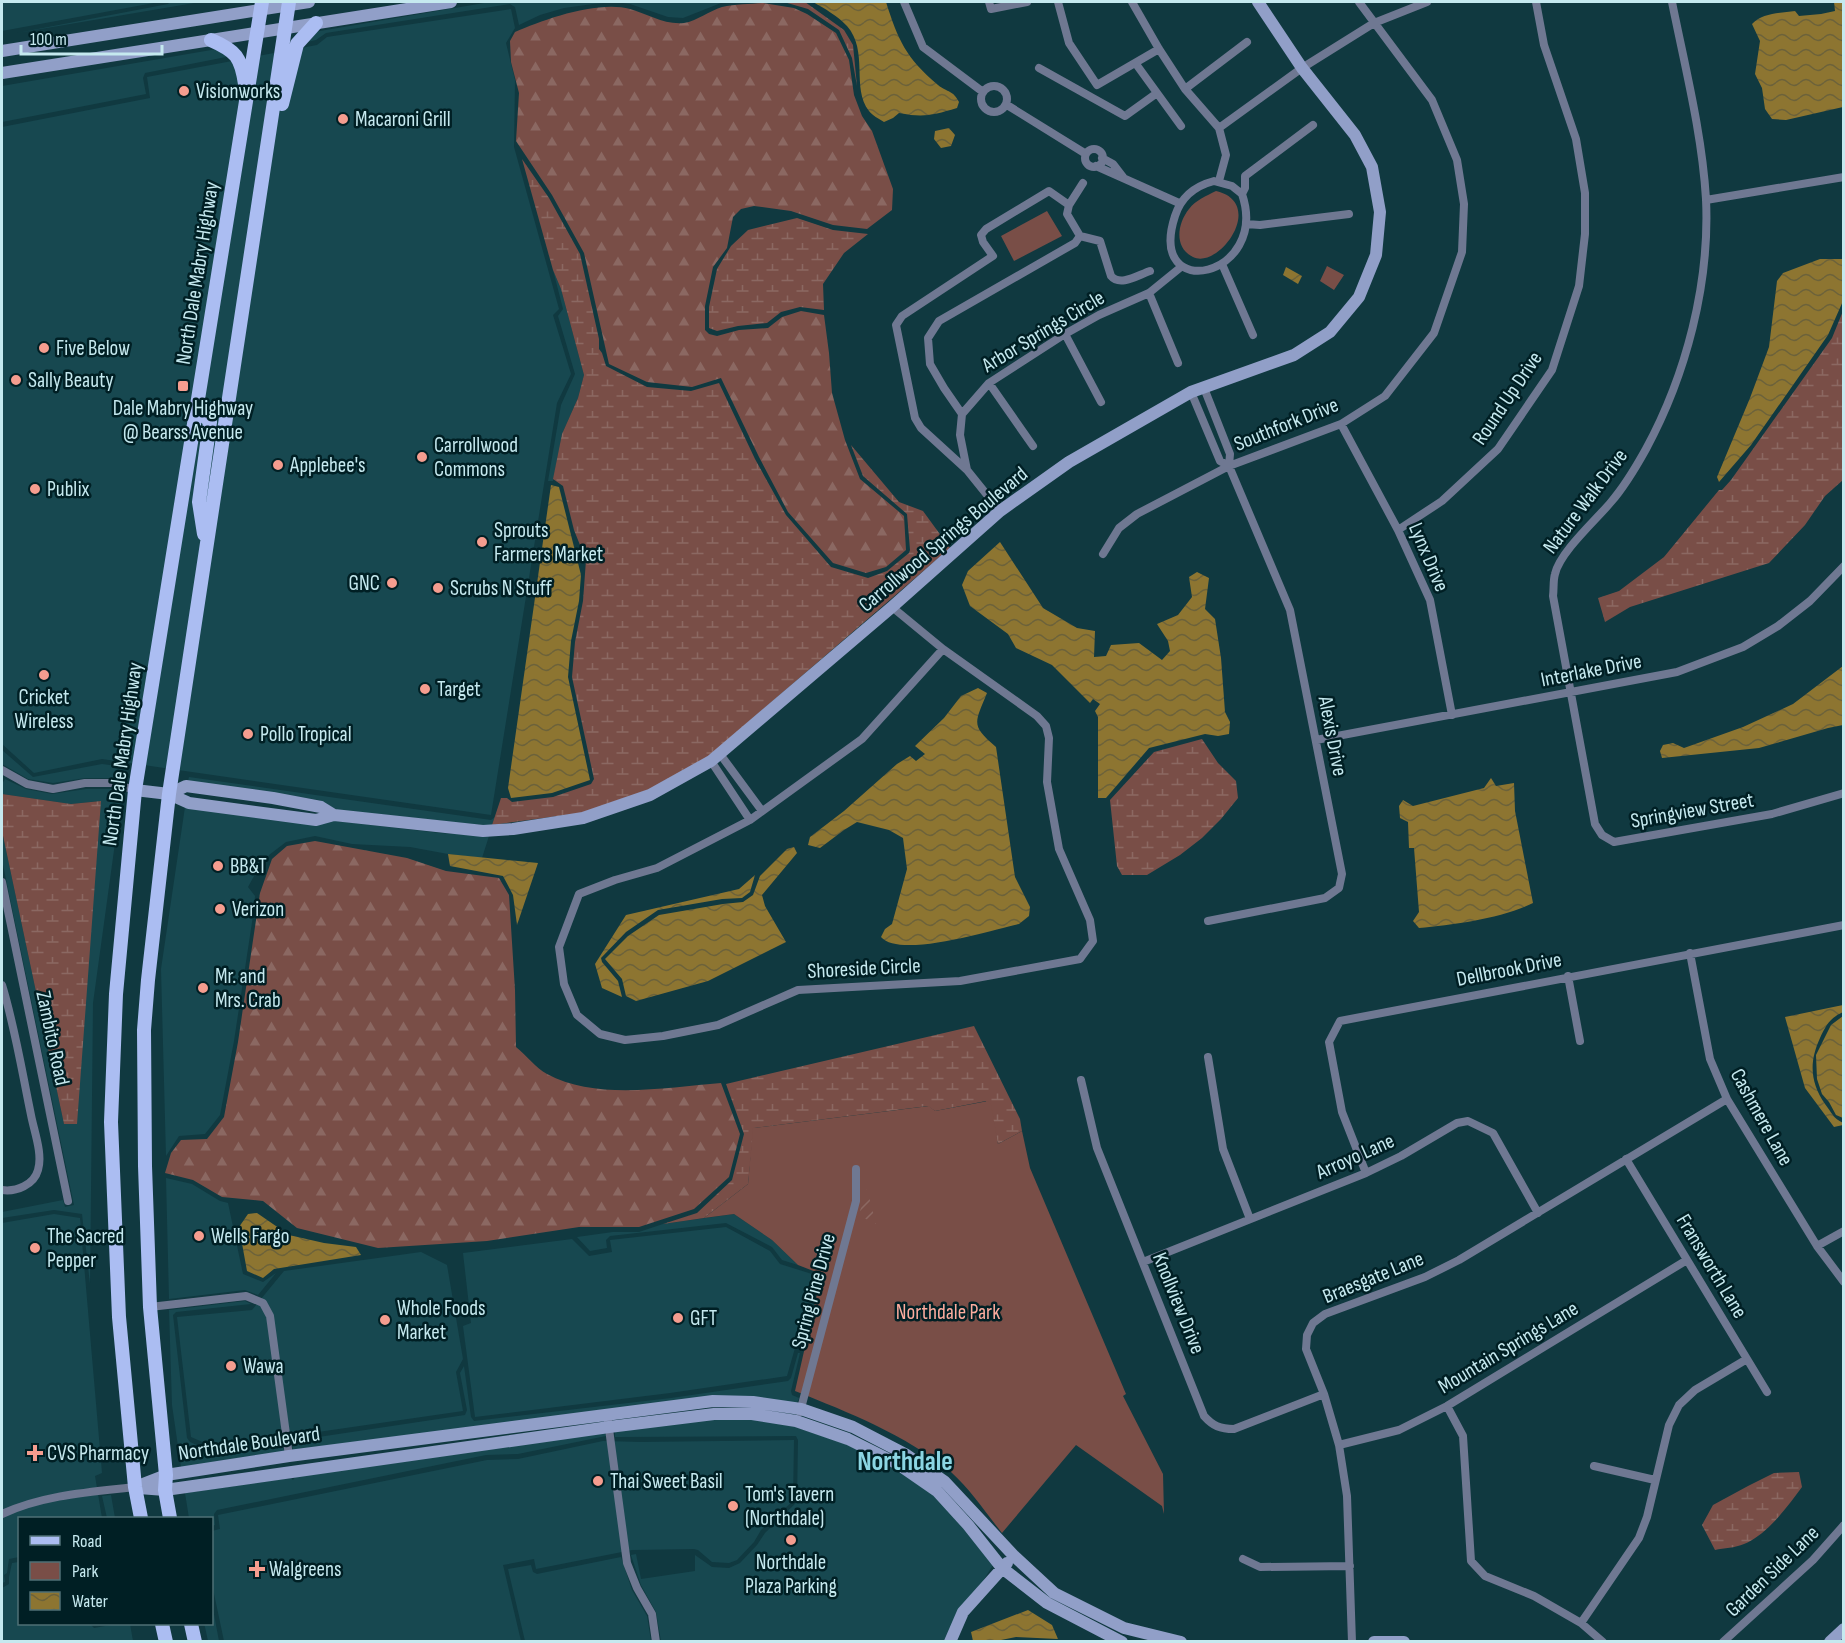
<svg xmlns="http://www.w3.org/2000/svg" width="1845" height="1643" viewBox="0 0 1845 1643" font-family="'Sofia Sans Condensed',sans-serif">
<defs>
<pattern id="forest-firs" width="22" height="20" patternUnits="userSpaceOnUse" patternTransform="scale(1.5)"><rect width="22" height="20" fill="#794e47"/><path d="M5 1l3.5 6h-7zM16 11l3.5 6h-7z" fill="#8b6862"/></pattern>
<pattern id="wetland-marsh" width="20" height="14" patternUnits="userSpaceOnUse" patternTransform="scale(1.5)"><rect width="20" height="14" fill="#794e47"/><path d="M1 5h8M5 5V1M11 12h8M15 12V8" fill="none" stroke="#8b6862"/></pattern>
<pattern id="garden-furrows" width="10" height="10" patternUnits="userSpaceOnUse" patternTransform="scale(1.5)"><rect width="10" height="10" fill="#794e47"/><path d="M-1 1l2-2M0 10L10 0M9 11l2-2" fill="none" stroke="#8b6862"/></pattern>
<pattern id="water-waves" width="16" height="10" patternUnits="userSpaceOnUse" patternTransform="scale(1.5)"><rect width="16" height="10" fill="#8d7531"/><path d="M0 5q4-4 8 0t8 0" fill="none" stroke="#6c623a"/></pattern>
</defs>
<rect width="100%" height="100%" fill="#103940"/>
<path fill="#174850" d="M2,2H159L2,31Z
M170,2H200L17,33L168,4Z
M490,2H720L721,3L683,18L668,17L630,4L615,2L593,4L564,8L540,15L519,25L515,7L510,4L326,33L316,40L303,43L314,32Z
M511,9L515,28L506,43L515,80L514,147L559,309L553,315L571,374L557,403L491,815L102,759L34,773L2,744V127L150,98L147,77L317,45L327,37Z
M217,49L223,51L226,57L145,73L143,78L146,94L2,122V86Z
M553,270L561,289L584,375L578,398L562,434L553,481H548L561,405L575,374L558,316L563,309Z
M2,750L33,777L102,764L125,767L123,781L112,778H85L53,783L28,779L2,764Z
M189,777L491,820L495,817L492,825H483L337,810L319,800L188,781Z
M5,779L26,789L52,794L86,789H111L122,792L93,1003L90,1284L82,1214L54,1210L2,1218V1212L63,1200L65,1207L74,1205L2,860V831L64,1124L100,801L71,804L2,794V784Z
M185,807L336,821L440,833L489,836L482,858L448,854L410,847L352,844L315,836L286,842L269,855L267,860H263L248,887L255,896L254,909L234,1041L220,1115L205,1134L179,1136L166,1156L161,969Z
M166,1178L192,1184L220,1201L228,1203L243,1274L263,1282L276,1273L258,1295L245,1290L169,1299Z
M54,1214L80,1218L102,1473L95,1476L102,1518H20L19,1557L9,1559L7,1573L4,1575L5,1582L2,1583V1223Z
M734,1214L772,1240L798,1265L782,1260L772,1247L726,1223L610,1236L606,1240L607,1248L590,1251L577,1237L613,1232H639L663,1224Z
M726,1227L770,1251L780,1264L812,1274L809,1291L817,1292L802,1348H795L787,1376L670,1393L475,1417L463,1326L471,1323L463,1253L572,1239L589,1256L612,1252L610,1240Z
M421,1252L447,1265L463,1359L456,1372L463,1411L214,1447L191,1437L177,1317L252,1310L284,1271Z
M245,1301L251,1304L176,1312L173,1315L187,1438L190,1442L213,1452L282,1442L284,1451L181,1467L172,1405L169,1310Z
M798,1353H800L791,1391L792,1395L799,1398L797,1403L712,1396L293,1450L292,1441L465,1415L467,1410L460,1373L464,1366L471,1417L474,1421L671,1398L788,1381L791,1378Z
M714,1419H752L795,1427L846,1444L896,1469L932,1494L964,1529L993,1565L945,1641H661L656,1612L641,1585L631,1555L636,1554L641,1579L695,1571V1555L712,1567L729,1568L740,1563L757,1545L765,1533L797,1502L798,1440L796,1436L615,1437V1431Z
M605,1433L606,1436L518,1454L486,1455L217,1510L214,1514L215,1525L212,1526V1518H189L185,1493L291,1478L293,1480L295,1477Z
M794,1440L793,1501L761,1530L754,1542L737,1560L729,1563L712,1562L698,1550L694,1549L632,1550L536,1569L534,1559L503,1565L521,1641H224L212,1584V1531L220,1529L218,1515L487,1460L518,1459L603,1441L641,1442Z
M111,1495L115,1518H107L102,1496Z
M621,1557L632,1590L647,1616L651,1641H525L508,1569L531,1565L533,1572L537,1574Z
M19,1562L20,1624H90L94,1628L116,1624H130L133,1641H2V1588L9,1584V1577L12,1563Z
M212,1604L219,1641H208L205,1627L204,1624H212Z"/>
<path fill="url(#forest-firs)" d="M763,3L794,8L807,14L836,33L849,60L854,95L862,116L872,131L893,189L892,210L867,229L833,225L791,211L754,206L741,209L733,217L727,248L713,267L705,306V330L709,334L717,336L739,330L768,328L782,317L801,311L824,315L829,353L832,393L845,440L860,479L904,516L906,550L886,567L866,573L833,563L788,512L759,457L721,378L692,387L647,382L609,364L584,253L552,195L516,141L519,93L511,62L510,41L515,32C544,19 599,0 630,9C648,14 664,25 684,23C697,21 709,11 722,7C735,4 750,4 763,3Z
M315,841L407,858L446,871L499,878L509,895L515,990L516,1047C526,1055 536,1068 547,1074C596,1101 668,1087 721,1083L740,1134L729,1177L694,1209L639,1227H579L487,1241L378,1248L297,1228L263,1201L222,1197L193,1180L165,1173L171,1153L181,1140L207,1139L224,1117L238,1042L260,893L272,859L287,846Z"/>
<path fill="url(#wetland-marsh)" d="M784,2H805L844,30L853,45L857,86L852,58L839,30L808,9Z
M522,159L549,198L580,254L599,339V349L602,353L606,366L647,387L691,391L719,383L755,459L786,515L831,567L868,578L887,571L909,553L910,550L907,514L863,476L851,445L899,502L923,511L950,548L709,756L648,790L581,813L492,825L501,798H507L512,802L553,797L591,784L594,779L572,677L575,642L583,601L586,560L574,530L563,486L553,479L562,434L578,398L584,375L561,289L553,270Z
M797,218L833,230L868,234L844,253L823,284L824,310L800,307L781,312L767,323L738,326L717,331L709,328V307L717,269L731,246L748,230Z
M1843,311V480L1825,496L1805,525L1769,563L1630,607L1605,622L1598,598L1619,591L1664,557L1719,490H1722L1731,480L1832,338Z
M1202,739L1218,763L1236,781L1238,798L1221,819L1202,838L1180,855L1147,875H1122L1117,866L1110,800L1154,752Z
M2,794L71,804L101,801L77,1124H64L2,831Z
M974,1026L1020,1119L1022,1131L998,1144L986,1101L935,1111L928,1106L754,1128L748,1184L704,1218L663,1224L697,1213L732,1180L744,1134L726,1084Z
M1799,1472L1802,1487C1788,1506 1767,1535 1744,1544C1735,1548 1724,1548 1715,1550L1702,1525L1713,1505L1748,1486L1774,1473Z"/>
<path fill="#794e47" d="M1216,191C1267,203 1219,270 1193,257C1174,248 1177,224 1189,209C1196,200 1206,196 1216,191Z
M1047,211L1062,236L1014,261L1001,236Z
M1327,266L1344,275L1334,290L1320,281Z
M988,1101L991,1105L998,1144L1022,1131L1030,1168L1126,1394L1123,1396L1163,1474L1164,1514L1162,1506L1076,1445L1002,1533C986,1513 970,1489 951,1472C904,1434 850,1413 795,1391L819,1285L815,1281L816,1272L798,1265L772,1240L734,1214L704,1218L748,1184L753,1128L929,1106L935,1111Z"/>
<path fill="url(#garden-furrows)" d="M867,1189L876,1224L860,1216V1211Z"/>
<path fill="url(#water-waves)" d="M813,2H886C898,40 906,58 938,85C948,93 953,90 959,102L957,108C933,115 924,118 899,113L893,118L884,122C879,119 872,115 869,111C851,88 869,51 847,26C839,17 824,8 813,2Z
M1834,2H1843V107L1786,120L1772,119L1765,109L1762,88L1755,74L1760,41L1752,24C1762,13 1781,13 1795,11L1799,16L1821,14L1835,11Z
M949,128L955,135L951,146L941,148L934,139L935,131Z
M1820,259H1843V301L1828,335L1751,445L1719,482L1717,477L1750,398L1769,347L1777,281L1783,273Z
M1286,267L1302,276L1298,284L1283,275Z
M551,485L559,487L581,575L579,601L571,641L568,677L590,780L552,793L511,798L508,788Z
M1000,542L1043,608L1077,628L1095,631L1094,657L1106,656L1111,645L1139,643L1162,660L1170,651L1168,641L1157,624L1178,615L1192,597L1189,577L1197,572L1209,578L1205,609L1215,619L1221,658L1225,712L1230,722L1229,734L1218,736L1205,734L1149,748L1106,798H1098V717L1095,711L1100,704L1093,699L1090,703L1052,665L1016,648L1008,634L970,606L962,585L968,571Z
M1843,666V725L1828,728L1759,748L1662,758L1660,751L1663,745L1673,743L1684,748L1743,727L1793,704Z
M978,688L987,693C975,723 970,725 996,747L1015,877L1030,907L1029,916L1019,924C991,930 900,959 881,937L885,929L892,924L907,869L903,838L889,830L857,822L844,830L820,848L808,845L810,837L844,811L897,764L910,756L916,761L925,754L915,746L944,718L961,696Z
M1491,778L1496,786L1514,783L1515,811L1533,903C1503,918 1453,925 1419,928L1413,921L1419,912L1414,848H1409L1408,822L1400,818L1399,806L1403,800L1413,806L1484,788Z
M794,847L797,853L762,895L765,906L786,942L708,981L636,1001L626,996L622,979L605,959L628,936L659,915L723,904L743,902L753,895L760,876L787,849Z
M448,854L538,863L517,925L513,895L503,876L450,866Z
M755,875L750,892L742,898L722,899L658,910L626,932L601,958L602,962L618,981L622,997L602,988L595,964L626,915L739,889Z
M1843,1005V1012C1830,1018 1826,1025 1820,1038C1809,1062 1810,1082 1825,1104C1832,1113 1833,1118 1843,1123V1125L1834,1127L1805,1088L1785,1017Z
M1843,1016V1118L1836,1115L1829,1102L1822,1094L1817,1079L1816,1055L1831,1025Z
M257,1213L289,1235L324,1243L356,1247L361,1255L274,1269L263,1278L247,1271L239,1227L248,1214Z
M1028,1610L1052,1625L1058,1639L1016,1637L996,1641H973L971,1632Z"/>
<g fill="none" stroke-linecap="round" stroke-linejoin="round">
<path stroke="#6f7892" stroke-width="8" d="M904,2L923,47L983,92
M989,2L991,9L1027,2
M1058,2L1069,43L1097,85L1159,49
M1132,2L1159,49L1185,89L1219,128L1226,155L1219,181
M1672,2C1685,67 1702,133 1706,199C1710,284 1686,375 1646,449C1636,467 1624,487 1611,502C1596,520 1560,552 1555,574C1553,580 1554,589 1553,596L1595,824L1602,835L1614,842L1772,814L1844,793
M1136,64L1181,126
M1039,68L1125,116L1157,93
M981 99a13 13 0 1 1 26 0a13 13 0 1 1-26 0Z
M1185,89L1247,42
M1007,105L1086,154
M1219,128L1302,68L1374,23L1427,2
M1085 158a9 9 0 1 1 18 0a9 9 0 1 1-18 0Z
M1102,158L1113,164L1123,177
M1096,166L1179,203
M1214,181L1232,186L1242,194C1270,277 1146,305 1175,216C1181,197 1195,186 1214,181Z
M1242,194L1245,188V176L1313,125
M1706,200L1844,177
M1069,205L1083,183
M1246,224L1260,225L1349,214
M1080,236L1100,241L1111,276C1120,287 1138,275 1150,271
M1222,264L1253,335
M1149,293L1178,363
M1065,334L1101,402
M989,383L1033,446
M1204,388L1230,454L1229,466L1290,610L1342,874L1339,888L1325,898L1208,921
M1191,392L1220,461L1229,466
M962,414L944,388L930,364L928,338L939,321L1075,243L1080,236L1067,214L1069,205L1049,191L986,229L981,235L983,242L993,256L902,316L896,325L915,418L921,428L967,470
M1341,424L1398,530L1430,600L1452,715
M1000,511L967,470L960,435L962,414L989,383L1065,334L1099,315L1149,293L1181,267
M1398,530L1442,501L1498,449L1552,370L1579,286L1585,234V193L1576,139L1544,45L1536,2
M1103,554L1119,528L1137,514L1229,466L1341,424L1385,396L1434,333L1462,252L1464,204L1457,160L1432,100L1359,2
M892,607L943,649L1037,716L1046,726L1049,738L1047,782L1059,849L1090,920L1093,941L1080,959L960,981L798,990L718,1025L663,1036L625,1040L600,1034L577,1015L564,984L559,947L579,894L615,880L657,868L750,820L862,739L943,649
M1316,740L1677,672L1743,647L1778,626L1810,601L1844,566
M720,754L762,811
M711,761L750,820
M2,770L27,784L53,789L85,783H112L135,790
M2,882L68,1201
M1690,953L1710,1059L1727,1099L1817,1246L1844,1282
M1568,976L1580,1041
M2,985C15,1027 22,1072 31,1115C34,1131 43,1154 38,1170C34,1185 16,1192 2,1190
M1208,1057L1223,1149L1250,1219
M1081,1080L1097,1148L1204,1416C1213,1426 1220,1429 1234,1429L1324,1394
M1626,1159L1767,1392
M1366,1173L1342,1112L1329,1042L1340,1021L1844,925
M1817,1246L1844,1231
M1143,1262L1366,1173L1401,1156L1457,1123L1468,1121L1493,1133L1538,1213
M150,1307L246,1296L263,1303L270,1316L289,1456
M1447,1406L1463,1436L1471,1561L1485,1576L1534,1596L1581,1623L1603,1642
M800,1412L856,1201V1169
M607,1414L627,1563L637,1588L652,1614L656,1642
M1339,1445L1399,1430L1447,1406L1687,1260
M1594,1466L1655,1480
M2,1514C43,1495 90,1492 135,1487
M1243,1559L1260,1567L1350,1566
M1581,1623L1639,1538L1647,1517L1669,1425L1679,1405L1695,1390L1747,1359
M1352,1642L1347,1496L1339,1445L1324,1394L1306,1349L1307,1335L1313,1323L1325,1314L1425,1277L1459,1260L1727,1099
M1723,1642L1813,1560L1844,1525"/>
<path stroke="#919fc8" stroke-width="12" d="M2,51L309,2
M2,73L451,2
M135,790L169,794L189,803L316,820L334,815L483,831L513,829L583,818L650,795L711,761L892,607L1000,511L1069,462L1191,392L1294,355L1330,332L1359,297L1376,255L1380,212L1372,167L1355,135L1302,68L1258,2
M169,794L186,786L273,798L321,807L334,815
M135,1487L166,1475L289,1456L713,1401L753,1402L801,1409L853,1427L905,1454L945,1482L1014,1556L1054,1593L1124,1628L1181,1642
M139,1488L165,1490L609,1427L714,1414H752L796,1421L848,1439L898,1464L937,1491L968,1525L1002,1568L1047,1603L1122,1642
M950,1642L963,1612L1007,1563
M1374,1642H1404
M1830,1642L1844,1629"/>
<path stroke="#abbdf2" stroke-width="14" d="M211,40C236,51 241,57 245,84
M282,104L297,44L316,23
M196,413L203,414L210,422L199,502L204,534
M141,1518L135,1487L119,1317L111,1122L116,994L135,790L262,2
M170,1518L165,1490L166,1475L150,1307L145,1166L144,1030L148,980L169,794L289,2
M162,1624L166,1642
M191,1624L195,1642"/>
</g>
<g fill="#f59d8f" stroke="#001f24" stroke-width="2">
<circle cx="184" cy="91" r="6"/>
<circle cx="343" cy="119" r="6"/>
<circle cx="44" cy="348" r="6"/>
<circle cx="16" cy="380" r="6"/>
<rect x="177" y="380" width="12" height="12" rx="3"/>
<circle cx="422" cy="457" r="6"/>
<circle cx="278" cy="465" r="6"/>
<circle cx="35" cy="489" r="6"/>
<circle cx="482" cy="542" r="6"/>
<circle cx="392" cy="583" r="6"/>
<circle cx="438" cy="588" r="6"/>
<circle cx="44" cy="675" r="6"/>
<circle cx="425" cy="689" r="6"/>
<circle cx="248" cy="734" r="6"/>
<circle cx="218" cy="866" r="6"/>
<circle cx="220" cy="909" r="6"/>
<circle cx="203" cy="988" r="6"/>
<circle cx="199" cy="1236" r="6"/>
<circle cx="35" cy="1248" r="6"/>
<circle cx="678" cy="1318" r="6"/>
<circle cx="385" cy="1320" r="6"/>
<circle cx="231" cy="1366" r="6"/>
<path d="M32 1444h6v6h6v6h-6v6h-6v-6h-6v-6h6z"/>
<circle cx="598" cy="1481" r="6"/>
<circle cx="733" cy="1506" r="6"/>
<circle cx="791" cy="1540" r="6"/>
<path d="M254 1560h6v6h6v6h-6v6h-6v-6h-6v-6h6z"/>
</g>
<g text-anchor="middle" stroke-width="5" stroke-linejoin="round" paint-order="stroke">
<g font-size="21" fill="#c5e9ef" stroke="#001f24" text-anchor="start">
<text x="196" y="98">Visionworks</text>
<text x="355" y="126">Macaroni Grill</text>
<text x="56" y="355">Five Below</text>
<text x="28" y="387">Sally Beauty</text>
<text x="183" y="415" text-anchor="middle">Dale Mabry Highway<tspan x="183" dy="24">@ Bearss Avenue</tspan></text>
<text x="434" y="452">Carrollwood<tspan x="434" dy="24">Commons</tspan></text>
<text x="290" y="472">Applebee's</text>
<text x="47" y="496">Publix</text>
<text x="494" y="537">Sprouts<tspan x="494" dy="24">Farmers Market</tspan></text>
<text x="380" y="590" text-anchor="end">GNC</text>
<text x="450" y="595">Scrubs N Stuff</text>
<text x="437" y="696">Target</text>
<text x="44" y="704" text-anchor="middle">Cricket<tspan x="44" dy="24">Wireless</tspan></text>
<text x="260" y="741">Pollo Tropical</text>
<text x="230" y="873">BB&amp;T</text>
<text x="232" y="916">Verizon</text>
<text x="215" y="983">Mr. and<tspan x="215" dy="24">Mrs. Crab</tspan></text>
<text x="47" y="1243">The Sacred<tspan x="47" dy="24">Pepper</tspan></text>
<text x="211" y="1243">Wells Fargo</text>
<text x="397" y="1315">Whole Foods<tspan x="397" dy="24">Market</tspan></text>
<text x="690" y="1325">GFT</text>
<text x="243" y="1373">Wawa</text>
<text x="47" y="1460">CVS Pharmacy</text>
<text x="610" y="1488">Thai Sweet Basil</text>
<text x="745" y="1501">Tom's Tavern<tspan x="745" dy="24">(Northdale)</tspan></text>
<text x="791" y="1569" text-anchor="middle">Northdale<tspan x="791" dy="24">Plaza Parking</tspan></text>
<text x="269" y="1576">Walgreens</text>
</g>
<g font-size="21" fill="#c5e9ef" stroke="#001f24">
<text transform="translate(197 273) rotate(-81)" y="7">North Dale Mabry Highway</text>
<text transform="translate(1043 331) rotate(-31)" y="7">Arbor Springs Circle</text>
<text transform="translate(1507 398) rotate(-56)" y="7">Round Up Drive</text>
<text transform="translate(1286 424) rotate(-22)" y="7">Southfork Drive</text>
<text transform="translate(1585 501) rotate(-53)" y="7">Nature Walk Drive</text>
<text transform="translate(943 539) rotate(-40)" y="7">Carrollwood Springs Boulevard</text>
<text transform="translate(1429 557) rotate(67)" y="7">Lynx Drive</text>
<text transform="translate(1591 670) rotate(-11)" y="7">Interlake Drive</text>
<text transform="translate(1333 736) rotate(79)" y="7">Alexis Drive</text>
<text transform="translate(122 754) rotate(-82)" y="7">North Dale Mabry Highway</text>
<text transform="translate(1692 810) rotate(-10)" y="7">Springview Street</text>
<text transform="translate(864 968) rotate(-3)" y="7">Shoreside Circle</text>
<text transform="translate(1509 969) rotate(-11)" y="7">Dellbrook Drive</text>
<text transform="translate(53 1038) rotate(78)" y="7">Zambito Road</text>
<text transform="translate(1762 1117) rotate(61)" y="7">Cashmere Lane</text>
<text transform="translate(1355 1156) rotate(-24)" y="7">Arroyo Lane</text>
<text transform="translate(1712 1266) rotate(59)" y="7">Fransworth Lane</text>
<text transform="translate(1373 1277) rotate(-22)" y="7">Braesgate Lane</text>
<text transform="translate(813 1291) rotate(-75)" y="7">Spring Pine Drive</text>
<text transform="translate(1179 1303) rotate(68)" y="7">Knollview Drive</text>
<text transform="translate(1508 1347) rotate(-31)" y="7">Mountain Springs Lane</text>
<text transform="translate(249 1443) rotate(-8)" y="7">Northdale Boulevard</text>
<text transform="translate(1772 1571) rotate(-44)" y="7">Garden Side Lane</text>
</g>
<g font-size="21" fill="#fdad9f" stroke="#001f24">
<text x="948" y="1319">Northdale Park</text>
</g>
<g font-size="27" font-weight="bold" fill="#8bd6e3" stroke="#001f24">
<text x="905" y="1470">Northdale</text>
</g>
</g>
<rect width="1845" height="1643" fill="none" stroke="#c5e9ef" stroke-width="6"/>
<rect x="18" y="1517" width="195" height="108" fill="#001f24" stroke="#4f7075" stroke-width="1.5"/>
<rect x="30" y="1536" width="30" height="9" fill="#abbdf2" stroke="#4f7075" stroke-width="1.5"/>
<text x="72" y="1547" font-size="18" fill="#c5e9ef">Road</text>
<rect x="30" y="1562" width="30" height="18" fill="#794e47" stroke="#4f7075" stroke-width="1.5"/>
<text x="72" y="1577" font-size="18" fill="#c5e9ef">Park</text>
<rect x="30" y="1592" width="30" height="18" fill="url(#water-waves)" stroke="#4f7075" stroke-width="1.5"/>
<text x="72" y="1607" font-size="18" fill="#c5e9ef">Water</text>
<path d="M21 45v9h141v-9" fill="none" stroke="#c5e9ef" stroke-width="3"/>
<text x="30" y="45" font-size="18" fill="#c5e9ef" stroke="#001f24" stroke-width="4.5" paint-order="stroke">100 m</text>
</svg>
